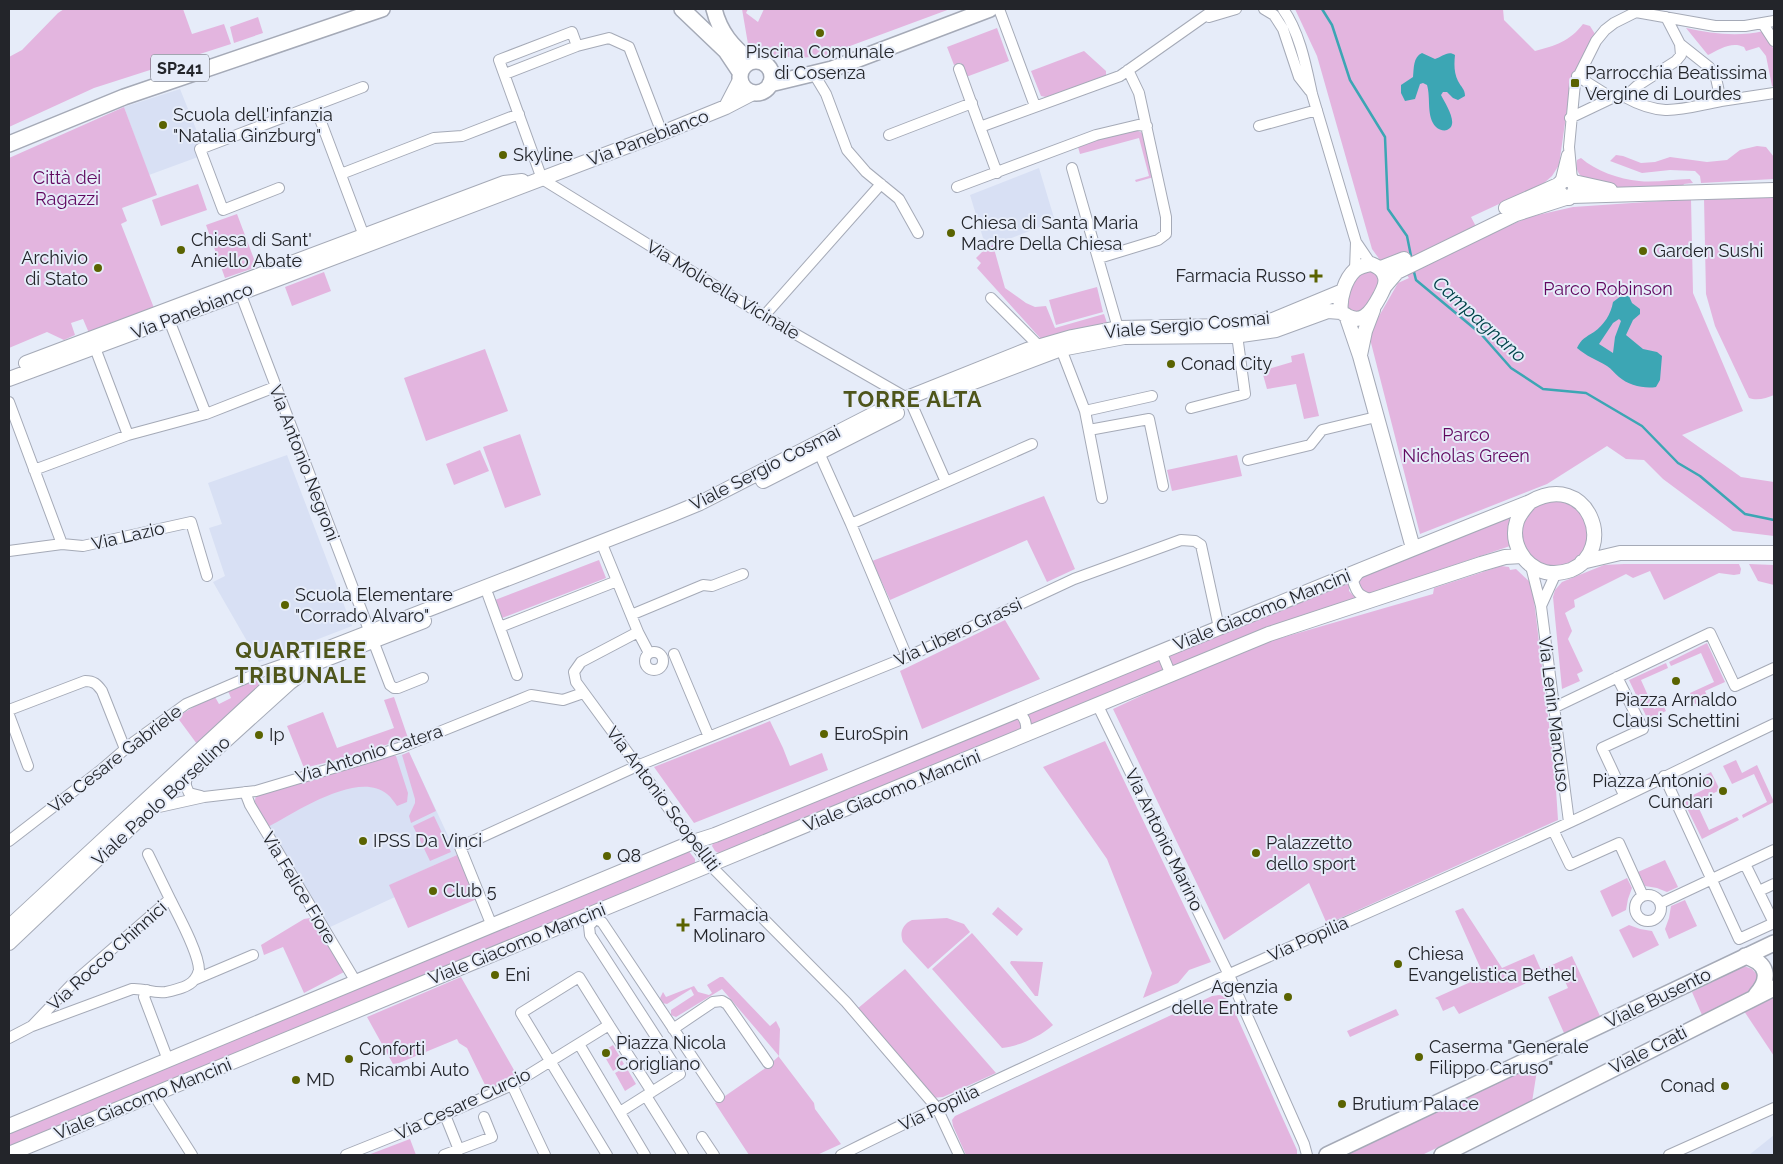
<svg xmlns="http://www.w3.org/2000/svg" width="1783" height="1164" viewBox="0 0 1783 1164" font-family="Raleway,sans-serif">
<rect width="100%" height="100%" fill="#e6ecf9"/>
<path fill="#d8e0f4" d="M180,89L202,144L194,147L198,157L149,175L124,107Z
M1039,168L1055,221L986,248L970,195Z
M287,455L352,626L259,662L213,582L225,576L209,528L222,524L208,483Z
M409,752L457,855L390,885L395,897L328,928L254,804L256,796L391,755L395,757Z
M1774,1135V1155H1749Z"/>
<path fill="#e3b5df" d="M64,9H183L192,34L224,24L231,44L94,88L9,127V57L22,50L58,13Z
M742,9H748L746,13L758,22L764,9H950L823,56L799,58L779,56L747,47L748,44Z
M1295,9H1503L1504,20L1535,51C1555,46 1570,41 1583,24L1590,26L1595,34L1571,81L1559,165L1552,176L1544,183L1471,217L1482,238L1529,217L1573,207L1691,199L1693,293L1743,411L1682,435L1741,477L1774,482V536L1733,531L1663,479L1644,460L1626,459L1607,446L1547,484L1420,534L1370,339L1371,330L1398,283L1409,278L1394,258L1380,260L1372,249L1317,56Z
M258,17L263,33L234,43L230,27Z
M997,28L1009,61L966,77L961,63L954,65L947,47Z
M1686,28C1713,34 1738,37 1764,31L1774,50V87L1772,86L1766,56L1759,47L1746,51L1744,47C1732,41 1719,49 1708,55Z
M1084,51L1106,71V76L1046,97L1041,96L1031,71Z
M124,107L157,195L122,208L127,221L121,224L154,308L89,333L83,319L71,323L75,335L64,340L47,332L9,348V158Z
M1128,131H1138L1145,134L1154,177L1136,182L1135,180L1149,176L1139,138L1080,154L1078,147L1117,133Z
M1757,146L1766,147L1774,157V179L1701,183L1700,176L1695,171L1670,170L1642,173L1610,161L1616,155L1623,156L1641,163L1655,162L1670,157L1707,162L1727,160L1740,150Z
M1581,158C1596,171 1619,179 1639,181C1655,183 1674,179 1690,179L1693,183L1684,184L1683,186C1662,186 1568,198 1577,160Z
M198,184L207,210L161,226L152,200Z
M1704,198H1774V395C1767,398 1757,401 1749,398L1715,326L1706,294Z
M237,214L257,267L225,278L206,225Z
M993,245L1005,288L1026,303L1035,307L1046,306L1055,328L1104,314L1107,323L1075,329L1042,340L977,268L981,263L976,258L986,248Z
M1364,267L1384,278L1366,314H1346L1344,292Z
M324,272L331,291L292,306L285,287Z
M1097,287L1103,312L1056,325L1049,300Z
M485,349L508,411L426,441L404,378Z
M1304,353L1319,416L1304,419L1296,384L1267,389L1262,371L1292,362L1291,356Z
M520,434L541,495L505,508L483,447Z
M480,450L489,471L454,485L446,464Z
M1237,455L1242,476L1172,491L1167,470Z
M1044,496L1075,569L1047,582L1027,540L890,600L872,561Z
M1558,498L1585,514L1589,544L1577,561L1558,569L1537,564L1523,548L1520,528L1529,509Z
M1517,510L1513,545L1365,595C1360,589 1356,583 1360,575Z
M599,560L606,578L502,618L495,600Z
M1624,564H1739L1741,569L1740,574L1734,575L1719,573L1664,600L1650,571L1633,578L1626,574L1574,600L1575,607L1565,613L1572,631L1568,639L1583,671L1577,674L1580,681L1562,689L1553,597L1555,590L1562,582L1604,565Z
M1749,564L1774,565V585L1758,581Z
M1501,566L1509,567L1510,570L1516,569L1532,584L1555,774L1558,820L1327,924L1309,883L1224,940L1113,709L1162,686L1274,640L1433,594L1434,588Z
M1349,579V591L1356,598L720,854L715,851L712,846L714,840Z
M1005,620L1040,679L922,729L900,671Z
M1707,643L1725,682L1705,691L1708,698L1695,704L1690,693L1714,682L1701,653L1671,666L1669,662Z
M1666,663L1668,668L1641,680L1654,709L1663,705L1666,711L1648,720L1629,680Z
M255,680L259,682V686L197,744L177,717L200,703L215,697L219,704L231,698L228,691Z
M394,697L408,738L341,759L304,768L287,726L323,712L337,748L394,728L384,700Z
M770,721L783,748L790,766L822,753L828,770L694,823L654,767Z
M1105,741L1211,962L1189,970L1178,983L1143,998L1152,973L1107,859L1043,767Z
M409,752L436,811L411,823L409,816L415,803V799L402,755Z
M391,755L396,756L408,793L407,802L397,806C394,802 391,797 387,794C358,770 296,812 268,827L254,804L256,796L261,794Z
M1736,760L1742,773L1757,765L1774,802L1743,818L1742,815L1767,802L1754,774L1732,784L1723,766Z
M1711,772L1720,790L1696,802L1709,830L1737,817L1739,820L1702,839L1683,800L1705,789L1700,778Z
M434,816L451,852L430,861L413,826Z
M687,849L695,859V863L688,867L9,1146V1129Z
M457,855L477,899L408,928L389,885Z
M1665,860L1678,887L1667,892L1657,888L1645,886L1638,872Z
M1627,878L1632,888L1628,899L1626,910L1612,917L1600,891Z
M1685,900L1697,926L1669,939L1665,929L1669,918L1671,906Z
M998,907L1023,929L1017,936L992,914Z
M1463,908L1502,968L1534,954L1541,970L1572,956L1600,1016L1564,1033L1548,997L1568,988L1559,968L1459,1014L1454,1006L1443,1011L1438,1000L1435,998L1484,976L1455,911Z
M310,918L316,924L344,972L304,993L283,947L264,955L261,945L304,919Z
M947,918L964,924L970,932L928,969L903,942C899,932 903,924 912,920Z
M1629,925L1640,929L1652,931L1659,945L1633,958L1619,930Z
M972,933L1053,1025C1040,1037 1019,1046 1002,1048L932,969Z
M1011,961L1043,962L1038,996H1035L1010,963Z
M1744,966L1752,969L1758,976C1757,983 1753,988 1748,994L1702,1015L1692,992Z
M905,969L996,1073L943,1097L932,1098L857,1009Z
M461,977L518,1077L488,1091L467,1048L459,1043L457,1039L399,1063L393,1064L367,1017Z
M720,977H723L770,1026L776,1021L780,1029L779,1057L814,1103L815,1109L841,1144L817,1155H749L715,1103L767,1067L779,1056L722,989L676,1017L671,1015V1010L694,995L691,989L667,1004L662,1003L660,998L663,992L666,997L694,986L698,992L709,995L712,993L707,985Z
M1219,995L1228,997L1297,1150V1155H966L953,1126L952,1120L955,1116L1212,996Z
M1774,995V1056L1744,1011Z
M1396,1009L1399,1015L1350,1037L1347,1031Z
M613,1045L624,1064L613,1071L602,1052Z
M1538,1064L1532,1102L1422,1155H1345Z
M626,1067L636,1084L625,1091L615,1073Z
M410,1139L416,1155H368Z"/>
<path fill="#3ca6b4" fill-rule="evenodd" d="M1422,53L1435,59C1442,57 1448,50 1455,55C1454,64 1454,73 1458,81C1461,87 1465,89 1465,96L1458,100L1453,98L1447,92H1443L1441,95C1445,103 1460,125 1447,130C1444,131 1439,130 1436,127C1426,117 1431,98 1427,85L1423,83L1420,84L1415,99L1405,101L1401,93V85L1413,77C1414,68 1413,57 1422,53Z
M1621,296H1629L1632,303L1640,309V314L1633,320L1626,335L1643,349L1657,352L1662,356L1660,380L1656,387C1644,389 1628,385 1619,377C1614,373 1612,369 1607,366C1597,360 1586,356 1577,348C1581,339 1586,337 1594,332C1604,325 1611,314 1613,302ZM1619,319L1621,321L1615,337L1613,353L1599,344L1613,323Z"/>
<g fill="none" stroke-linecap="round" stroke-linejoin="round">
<path stroke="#3ca6b4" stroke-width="2.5" d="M1322,9L1332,25L1350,80L1385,137L1388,209L1407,236L1412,261
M1413,268L1416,280L1481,334L1511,368L1543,389L1586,393L1642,426L1678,463L1700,476L1745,514L1774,520"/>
<defs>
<path id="street" d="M999,9L1035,106
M1264,9L1274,15L1283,29L1299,77L1310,91
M1283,9C1300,33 1306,66 1312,94L1356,242L1355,270
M1209,17L1236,9
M1763,24L1774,41
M1680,44L1709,67L1716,78L1721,101L1774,93
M577,46L572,32L499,60L542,179L764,316L907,398
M959,69L980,127L1120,76L1215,9
M505,74L577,46L609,38L629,47L662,133
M814,74L826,94L847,150L866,172L899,199L918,233
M1577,76L1612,98L1625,97L1637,86L1676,61L1681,55L1680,44L1666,17
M1625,97C1663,118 1680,109 1721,101
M315,106L364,236
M1570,118L1612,98
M1259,126L1317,110
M980,127L997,173
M889,135L972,103
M1072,168L1118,328
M341,174L434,138L462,136L519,114
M1572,180L1569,147L1575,83L1596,41L1605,30L1614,23L1636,12L1715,26H1745L1774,21
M1560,183L1567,155
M957,187L1096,135L1138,125L1147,126
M279,188L223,210L200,149L363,87
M1356,242L1371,264
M1099,258L1158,240L1166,234V217L1139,93L1128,70
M238,287L390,685L394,688H398L423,678
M991,298L1039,346
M764,316L881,184
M169,320L206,414
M95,348L128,435
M1061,349L1085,411L1102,498
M9,402L62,544
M912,405L946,482
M1191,408L1245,394L1237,335
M1085,411L1152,396
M1089,430L1149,419L1163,486
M816,446L851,524L907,657
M1248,460L1310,445L1322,430L1376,417
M34,470L128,435L206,414L275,387
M851,524L1032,444
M604,549L638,632L581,662L574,672L576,682L710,865L846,1002L937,1108L959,1155
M9,551L62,544L83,546L191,522L207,576
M1531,566L1541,606L1569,822
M1361,570L1353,581C1357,594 1359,595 1372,600
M488,595L517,675
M1541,606L1556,573
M631,615L703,585L712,586L743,574
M500,627L617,581
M638,632L649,653
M1161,651L1171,675
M645 661a9 9 0 1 1 18 0a9 9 0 1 1-18 0Z
M674,654L709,737
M1617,677L1643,729L1602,748L1624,795
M1098,706L1229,975L1304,1144L1307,1155
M1553,708L1710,633L1735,686L1774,668
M9,710L85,681C94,681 97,684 102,691L125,749
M1017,711C1026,718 1027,724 1026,736
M9,715L28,766
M1664,776L1739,939L1774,923
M186,777V786L189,793L201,796
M245,792L250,805L356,982
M150,809L204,797L256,791L377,755L402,747L531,695L563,700L583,693
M1553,830L1570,865L1619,843L1643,896
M9,841L101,770L131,744L186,704L258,673L304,657
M148,854L170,899
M1745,864L1774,923
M1759,891L1774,884
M1635 908a13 13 0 1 1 26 0a13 13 0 1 1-26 0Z
M1661,903L1774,850
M593,914L595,919L602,922L719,1097
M595,919L589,926L590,935L680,1074L620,1112
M492,926L460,847L637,766L907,657L1074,579L1181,540L1195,541L1201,545L1219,628
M194,980L253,955
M147,990L144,997L168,1060
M609,1025L652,1092
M673,1029L713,1002L722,1001L727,1004L768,1063
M9,1038L32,1026L132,989C144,988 154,994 166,992C175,990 189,987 194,980C197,977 198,974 199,970C199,953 178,915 170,899L74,982L32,1026
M579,1044L645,1155
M512,1085L545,1155
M154,1095L192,1155
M646,1096L683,1155
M445,1115L459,1150
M702,1137L714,1155
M346,1155L421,1125L512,1085L609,1025L579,977L521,1013L607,1155
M444,1155L492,1137L484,1117
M841,1155C1074,1039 1314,938 1551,831C1626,797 1700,759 1774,724
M1669,1155L1774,1108"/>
<path id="secondary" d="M726,107L740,80
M1574,182L1610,190
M1572,196L1774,190
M1506,208L1558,185
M1371,264C1378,267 1383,269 1385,277C1387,284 1383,290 1380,296C1371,313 1361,328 1341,312C1339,299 1345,279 1355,270C1360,266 1366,265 1371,264Z
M1381,268L1404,259
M1385,286L1397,272L1516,214L1572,196L1576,188L1572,180H1564L1559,184L1558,191L1564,197L1569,198
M1346,315L1360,356L1413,548
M1360,355L1365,331L1373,310
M26,363L504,183L522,181
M9,379L222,300L662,133L726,107L753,93
M942,394L1061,349L1124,337L1234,336L1276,330L1328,311L1341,312
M763,481L897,413
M1582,562L1620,553H1774
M9,927L267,688L311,655L671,515L700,503L897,402L1027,350L1072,337L1118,328L1227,326L1273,320L1343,291
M9,943L150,809L289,683L316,663L424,621
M9,1126L693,842L715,835C987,725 1257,610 1530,502C1588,469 1618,550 1571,570C1562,573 1553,574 1545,572C1523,566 1510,542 1517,521C1520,513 1525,508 1530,502
M9,1154L1269,634L1481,564L1505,557L1522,556"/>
<path id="primary" d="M682,9L726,51L740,72
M714,9C720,33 732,46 751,62
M740 77a16 16 0 1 1 32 0a16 16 0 1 1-32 0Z
M770,84L832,69L990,9
M9,144L124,97L382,9
M1745,956C1768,963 1771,978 1756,995
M1327,1155L1774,943
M1442,1155L1774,988"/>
</defs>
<use href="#street" stroke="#a5aab7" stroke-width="12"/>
<use href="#secondary" stroke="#a5aab7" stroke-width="16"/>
<use href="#primary" stroke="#a5aab7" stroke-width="18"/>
<use href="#street" stroke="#fff" stroke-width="10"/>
<use href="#secondary" stroke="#fff" stroke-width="14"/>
<use href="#primary" stroke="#fff" stroke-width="15"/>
</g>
<g fill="#5a6301" stroke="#e6ecf9" stroke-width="2">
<circle cx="820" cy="33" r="5"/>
<rect x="1570" y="78" width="10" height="10" rx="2.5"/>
<circle cx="163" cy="125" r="5"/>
<circle cx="503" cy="155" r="5"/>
<circle cx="951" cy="233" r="5"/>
<circle cx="181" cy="250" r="5"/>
<circle cx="1643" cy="251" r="5"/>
<circle cx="98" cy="268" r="5"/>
<path d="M1313.5 268.5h5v5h5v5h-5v5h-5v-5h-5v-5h5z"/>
<circle cx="1171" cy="364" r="5"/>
<circle cx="285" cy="605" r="5"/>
<circle cx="1676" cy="681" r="5"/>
<circle cx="824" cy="734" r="5"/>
<circle cx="259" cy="735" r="5"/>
<circle cx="1723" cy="791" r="5"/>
<circle cx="363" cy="841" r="5"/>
<circle cx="1256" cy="853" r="5"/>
<circle cx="607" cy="856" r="5"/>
<circle cx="433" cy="891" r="5"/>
<path d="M680.5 917.5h5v5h5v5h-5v5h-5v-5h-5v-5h5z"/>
<circle cx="1398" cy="964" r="5"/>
<circle cx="495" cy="975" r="5"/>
<circle cx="1288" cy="997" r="5"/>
<circle cx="606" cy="1053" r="5"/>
<circle cx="1419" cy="1057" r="5"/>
<circle cx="349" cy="1059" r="5"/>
<circle cx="296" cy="1080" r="5"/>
<circle cx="1725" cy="1086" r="5"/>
<circle cx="1342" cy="1104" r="5"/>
</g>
<g text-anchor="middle" stroke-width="4" stroke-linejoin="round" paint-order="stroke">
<rect fill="#e6ecf9" stroke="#5e6168" stroke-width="1" x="151" y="54.5" width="58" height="27" rx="4"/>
<g font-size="16" font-weight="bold" fill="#23252a">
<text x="180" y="74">SP241</text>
</g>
<g font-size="18" fill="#23252a" stroke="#e6ecf9" text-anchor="start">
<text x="820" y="58" text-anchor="middle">Piscina Comunale<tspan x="820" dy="21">di Cosenza</tspan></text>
<text x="1585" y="79">Parrocchia Beatissima<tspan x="1585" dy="21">Vergine di Lourdes</tspan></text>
<text x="173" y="121">Scuola dell'infanzia<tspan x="173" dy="21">"Natalia Ginzburg"</tspan></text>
<text x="513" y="161">Skyline</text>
<text x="961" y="229">Chiesa di Santa Maria<tspan x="961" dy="21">Madre Della Chiesa</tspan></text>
<text x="191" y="246">Chiesa di Sant'<tspan x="191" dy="21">Aniello Abate</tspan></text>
<text x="1653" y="257">Garden Sushi</text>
<text x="88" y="264" text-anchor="end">Archivio<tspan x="88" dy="21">di Stato</tspan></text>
<text x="1306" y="282" text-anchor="end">Farmacia Russo</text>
<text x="1181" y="370">Conad City</text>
<text x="295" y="601">Scuola Elementare<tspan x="295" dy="21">"Corrado Alvaro"</tspan></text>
<text x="1676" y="706" text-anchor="middle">Piazza Arnaldo<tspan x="1676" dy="21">Clausi Schettini</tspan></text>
<text x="834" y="740">EuroSpin</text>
<text x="269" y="741">Ip</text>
<text x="1713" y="787" text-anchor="end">Piazza Antonio<tspan x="1713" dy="21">Cundari</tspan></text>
<text x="373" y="847">IPSS Da Vinci</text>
<text x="1266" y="849">Palazzetto<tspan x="1266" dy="21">dello sport</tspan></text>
<text x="617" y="862">Q8</text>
<text x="443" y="897">Club 5</text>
<text x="693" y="921">Farmacia<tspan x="693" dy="21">Molinaro</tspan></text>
<text x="1408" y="960">Chiesa<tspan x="1408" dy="21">Evangelistica Bethel</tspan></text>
<text x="505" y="981">Eni</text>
<text x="1278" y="993" text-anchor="end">Agenzia<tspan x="1278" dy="21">delle Entrate</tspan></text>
<text x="616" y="1049">Piazza Nicola<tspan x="616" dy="21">Corigliano</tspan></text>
<text x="1429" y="1053">Caserma "Generale<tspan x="1429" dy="21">Filippo Caruso"</tspan></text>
<text x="359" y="1055">Conforti<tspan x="359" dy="21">Ricambi Auto</tspan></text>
<text x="306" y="1086">MD</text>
<text x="1715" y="1092" text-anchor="end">Conad</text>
<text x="1352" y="1110">Brutium Palace</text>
</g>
<g font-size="18" fill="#23252a" stroke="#e6ecf9">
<text transform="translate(648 138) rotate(-21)" y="6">Via Panebianco</text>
<text transform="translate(723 290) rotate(31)" y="6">Via Molicella Vicinale</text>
<text transform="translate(192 311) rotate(-21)" y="6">Via Panebianco</text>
<text transform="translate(1187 325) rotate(-5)" y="6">Viale Sergio Cosmai</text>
<text transform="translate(304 463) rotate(69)" y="6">Via Antonio Negroni</text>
<text transform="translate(765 468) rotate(-27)" y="6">Viale Sergio Cosmai</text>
<text transform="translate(128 536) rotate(-13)" y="6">Via Lazio</text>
<text transform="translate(1262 610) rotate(-22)" y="6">Viale Giacomo Mancini</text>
<text transform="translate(958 632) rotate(-25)" y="6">Via Libero Grassi</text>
<text transform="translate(1554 714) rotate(83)" y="6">Via Lenin Mancuso</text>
<text transform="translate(369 754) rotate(-18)" y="6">Via Antonio Catera</text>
<text transform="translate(115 759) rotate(-38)" y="6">Via Cesare Gabriele</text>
<text transform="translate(892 791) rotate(-22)" y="6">Viale Giacomo Mancini</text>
<text transform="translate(663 799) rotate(53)" y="6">Via Antonio Scopelliti</text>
<text transform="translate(161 801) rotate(-43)" y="6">Viale Paolo Borsellino</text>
<text transform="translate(1164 840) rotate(64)" y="6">Via Antonio Marino</text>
<text transform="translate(299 888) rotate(59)" y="6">Via Felice Fiore</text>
<text transform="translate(1308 939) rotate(-24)" y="6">Via Popilia</text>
<text transform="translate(517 944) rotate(-22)" y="6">Viale Giacomo Mancini</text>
<text transform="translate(107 956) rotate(-42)" y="6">Via Rocco Chinnici</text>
<text transform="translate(1658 998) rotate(-26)" y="6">Viale Busento</text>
<text transform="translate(1648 1050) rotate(-27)" y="6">Viale Crati</text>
<text transform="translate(143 1099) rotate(-22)" y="6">Viale Giacomo Mancini</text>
<text transform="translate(463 1104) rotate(-25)" y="6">Via Cesare Curcio</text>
<text transform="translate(939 1108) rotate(-25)" y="6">Via Popilia</text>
</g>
<g font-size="18" fill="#610960" stroke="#e6ecf9">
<text x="67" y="184">Città dei<tspan x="67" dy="21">Ragazzi</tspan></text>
<text x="1608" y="295">Parco Robinson</text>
<text x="1466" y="441">Parco<tspan x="1466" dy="21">Nicholas Green</tspan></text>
</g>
<g font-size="19" font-style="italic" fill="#00434a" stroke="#e6ecf9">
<text transform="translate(1480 319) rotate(42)" y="7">Campagnano</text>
</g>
<g font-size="22" font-weight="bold" letter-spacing="1" fill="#4e551b" stroke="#e6ecf9">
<text x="913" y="407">TORRE ALTA</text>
<text x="301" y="658">QUARTIERE<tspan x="301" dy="25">TRIBUNALE</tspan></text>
</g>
</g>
<rect width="1783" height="1164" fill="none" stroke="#23252a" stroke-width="20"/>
</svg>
